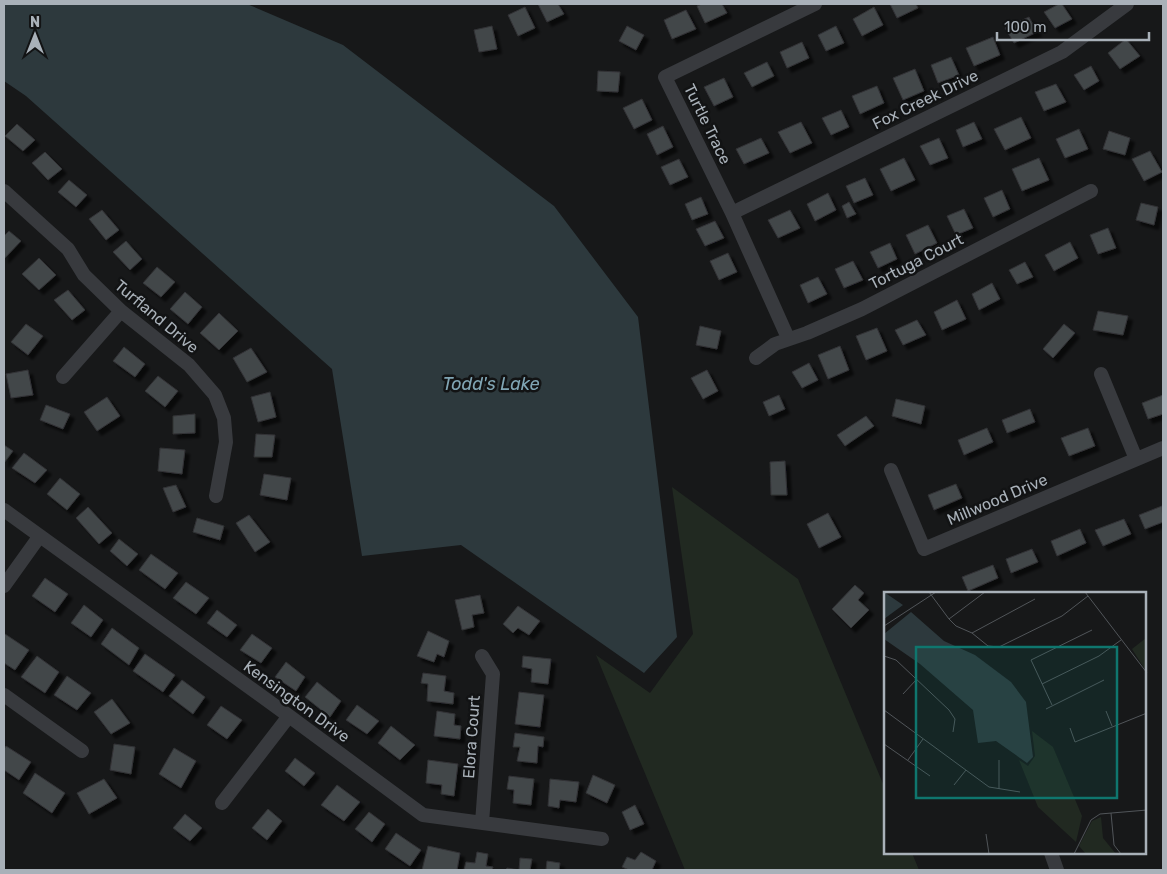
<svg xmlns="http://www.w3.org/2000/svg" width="1167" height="874" viewBox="0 0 1167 874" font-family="Rubik,sans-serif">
<defs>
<filter id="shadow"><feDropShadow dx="4.5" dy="4.5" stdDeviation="1" flood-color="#0009"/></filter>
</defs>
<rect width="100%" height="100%" fill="#171819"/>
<path fill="#212921" d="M672,487L798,579L886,791V853H912L919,870H685L596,655L650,693L693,634Z"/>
<path fill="#2d393d" d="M4,4H247L343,45L554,206L638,317L677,637L644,673L461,545L362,556L332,369L26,96L4,81Z"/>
<path fill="#434649" stroke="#313235" filter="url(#shadow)" d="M538,4H558L564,14L547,22Z
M702,4H722L727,13L705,23L697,6Z
M890,4H916L918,8L897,18Z
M1059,4H1062L1072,19L1055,28L1044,12Z
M525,7L535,28L518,36L508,15Z
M874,7L883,25L862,36L853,19Z
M686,10L696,29L672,39L664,20Z
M1029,17L1037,32L1014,43L1005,28Z
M492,26L497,49L479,52L474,30Z
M627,26L644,35L636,50L619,41Z
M836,26L844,43L826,51L818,35Z
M993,37L1000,55L974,66L966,48Z
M1126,39L1140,56L1120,69L1108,53Z
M802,42L809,58L787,68L780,52Z
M951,57L959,75L938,83L931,65Z
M767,62L774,76L752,87L744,73Z
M1091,66L1099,81L1084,90L1074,75Z
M915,69L924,91L903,100L893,78Z
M598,71L620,72L618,92L597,91Z
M724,78L733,97L714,106L704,87Z
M1056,84L1066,102L1044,111L1035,92Z
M877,86L884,103L860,114L852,96Z
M642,99L652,120L634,129L623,108Z
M841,110L849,127L831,135L822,118Z
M1021,117L1031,138L1005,150L994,129Z
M801,122L812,143L790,153L778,132Z
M974,122L982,139L963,147L956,130Z
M17,124L35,140L23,151L5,136Z
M663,126L673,147L657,155L647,134Z
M1079,129L1088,149L1065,158L1056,139Z
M1109,131L1130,138L1125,155L1103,149Z
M761,138L769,153L744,164L736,149Z
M939,138L948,158L930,165L920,146Z
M1150,151L1162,172L1144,181L1132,159Z
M45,152L62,169L48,180L32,163Z
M904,158L915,180L891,191L880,169Z
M1039,158L1049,180L1022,191L1012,169Z
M679,159L688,177L670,185L661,167Z
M865,178L873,195L854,203L846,186Z
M69,180L87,195L76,207L58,192Z
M1002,190L1010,209L993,217L984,198Z
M828,193L836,210L815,221L807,204Z
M701,197L708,214L692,220L685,204Z
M849,202L856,214L847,218L842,206Z
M1141,203L1158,207L1154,225L1136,220Z
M964,209L973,228L956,235L947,216Z
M102,210L119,230L106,240L89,219Z
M790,210L800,228L778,238L768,220Z
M715,221L724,238L705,246L696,229Z
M928,225L937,243L915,254L906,235Z
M1108,228L1116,248L1098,254L1090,235Z
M9,231L21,241L4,259V236Z
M126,241L142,259L130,270L113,252Z
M1070,242L1078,258L1054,271L1045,255Z
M890,243L897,259L878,268L870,252Z
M728,253L737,272L719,280L710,261Z
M39,258L56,275L39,290L22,274Z
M853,261L863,280L844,288L835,269Z
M1025,262L1033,277L1017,284L1009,270Z
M157,267L175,282L161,297L143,283Z
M818,277L827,294L808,303L800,285Z
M992,283L1000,299L979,310L972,294Z
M68,290L85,310L72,320L54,300Z
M185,292L202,307L188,324L170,309Z
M957,300L966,319L942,330L934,312Z
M1098,311L1128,316L1123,335L1093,330Z
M219,313L238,331L219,350L200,333Z
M917,320L926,335L903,345L895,330Z
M26,324L43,336L28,355L11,342Z
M1064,324L1075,333L1053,358L1043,349Z
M700,326L721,331L717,349L696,345Z
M877,328L887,351L866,360L856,336Z
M840,346L849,370L828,379L818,355Z
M124,347L145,364L135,377L113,361Z
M251,348L267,372L247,382L233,358Z
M809,363L818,380L802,388L792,372Z
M28,370L33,395L11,398L6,374Z
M707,370L718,391L703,399L691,378Z
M158,376L178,391L165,407L145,391Z
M270,392L276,417L258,422L251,397Z
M779,395L785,409L769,416L763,402Z
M1163,395V414L1148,419L1142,403Z
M107,397L120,416L97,431L84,412Z
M896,399L925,406L921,424L892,416Z
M46,405L70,414L63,429L40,420Z
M1030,409L1035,422L1007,433L1002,420Z
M195,414V433L173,434V416Z
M866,416L874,426L845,446L837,435Z
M987,428L993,442L964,455L958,440Z
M1088,428L1095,446L1069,456L1061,438Z
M256,434L275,435L272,457H254Z
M4,445L13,451L4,463Z
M160,448L185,450L182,474L158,471Z
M24,453L47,470L35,483L12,468Z
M785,461L787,495H771L770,462Z
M264,474L291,478L287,500L260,495Z
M60,478L80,494L67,510L47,494Z
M956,484L962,498L934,510L928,495Z
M176,485L186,507L173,512L163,488Z
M1162,506L1163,522L1145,529L1139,515Z
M88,507L112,533L99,544L76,518Z
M828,513L841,537L819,548L807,524Z
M249,515L270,542L255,552L236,523Z
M197,518L224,526L220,540L193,532Z
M1124,519L1131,534L1103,546L1095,530Z
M1080,529L1086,543L1057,556L1051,541Z
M119,539L138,554L127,566L110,551Z
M1032,549L1038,562L1011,573L1006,559Z
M151,554L178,573L165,589L139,570Z
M993,565L998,578L968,591L962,577Z
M45,578L68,594L55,612L32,596Z
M186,582L209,598L196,614L173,598Z
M855,585L864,593L858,600L869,610L851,628L832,609Z
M480,595L484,613L472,615L474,627L462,630L455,600Z
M84,605L103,620L91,637L71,623Z
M518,606L540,621L529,635L518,628L513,633L503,624Z
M217,610L237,625L227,637L207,623Z
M112,628L139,648L129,665L101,644Z
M428,631L449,641L444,657L437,654L434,662L417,656Z
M5,634L29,650L15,670L4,663V636Z
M252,634L272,648L261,663L240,650Z
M145,654L175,675L163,692L133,671Z
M37,656L59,672L45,693L21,677Z
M523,656L551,659L548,684L531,682L532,669L522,667Z
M286,662L305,677L296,691L275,677Z
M423,673L446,676L444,691L454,693L453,704L427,701L428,684L421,683Z
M67,676L91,693L77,710L54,695Z
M182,680L205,697L193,714L169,696Z
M317,682L341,701L330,717L305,697Z
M519,692L544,695L540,727L515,724Z
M112,699L130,723L111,734L94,712Z
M357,705L379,721L367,734L346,720Z
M221,706L242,720L227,739L207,725Z
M437,711L455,714L454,725L461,726L460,739L434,736Z
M391,726L415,745L400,760L378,743Z
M515,733L544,737L543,747L538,746L537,763L517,761L520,747H513Z
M114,744L135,747L131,774L110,770Z
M6,746L31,762L19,780L4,770V749Z
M174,748L196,761L181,788L159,774Z
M295,758L315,773L304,786L285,771Z
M428,760L458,764L454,796L441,794L442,785L426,783Z
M35,773L65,793L52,813L23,793Z
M593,775L615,785L607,803L586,793Z
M509,776L534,779L531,805L513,803L514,790L507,789Z
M104,779L117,798L89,814L77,793Z
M550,779L579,782L576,802L560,800L559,808L548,806Z
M337,785L360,802L344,821L321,805Z
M635,805L644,824L630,830L622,812Z
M268,809L282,821L267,840L252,828Z
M369,812L385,824L372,842L355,829Z
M185,814L202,828L190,841L173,828Z
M396,833L421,850L410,866L385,849Z
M428,846L460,853L457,870H422Z
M477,852L488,854L486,866L493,867L492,870H464L466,862L475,863Z
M641,852L656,861L652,870H629L622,867L627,857L635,860Z
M520,858L532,859L530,870H506L507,868L519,870Z
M547,861L560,863L559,870H546Z"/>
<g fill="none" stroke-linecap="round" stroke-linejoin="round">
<path stroke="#383a3e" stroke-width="14" d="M4,191L68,249L84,275L121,311L189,365L215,395L224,418L226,442L216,496
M732,213L1062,52L1127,4
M788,338L732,213L665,77L815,4
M756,358L775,344L807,333L862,309L1091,191
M1101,374L1136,459
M63,377L121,311
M891,470L924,549L1163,448
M4,510L289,716L423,815L602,839
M4,586L39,537
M482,656L493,674L482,823
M4,695L82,751
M222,803L289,716
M1051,853L1057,870"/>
</g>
<g text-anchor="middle" stroke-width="5" stroke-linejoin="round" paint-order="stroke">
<g font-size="16" fill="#a9b1b9" stroke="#121314">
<text transform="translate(925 99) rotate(-26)" y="6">Fox Creek Drive</text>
<text transform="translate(708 124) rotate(64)" y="6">Turtle Trace</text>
<text transform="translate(916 261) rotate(-27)" y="6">Tortuga Court</text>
<text transform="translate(157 316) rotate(40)" y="6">Turfland Drive</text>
<text transform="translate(997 499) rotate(-23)" y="6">Millwood Drive</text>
<text transform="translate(297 701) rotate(36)" y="6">Kensington Drive</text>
<text transform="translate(471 737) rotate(-86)" y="6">Elora Court</text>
</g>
<g font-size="18" font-style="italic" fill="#80a5b4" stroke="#121314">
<text x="491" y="390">Todd's Lake</text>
</g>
</g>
<g transform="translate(884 592)">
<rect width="262" height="262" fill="#171819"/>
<path d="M262,46V79L248,57ZM148,139L169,155L198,224L192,250L154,215L135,168L144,174L151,164ZM217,225L219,246L232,262H202L195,254L208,229Z" fill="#212921"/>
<path d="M0,0L19,13L0,27ZM27,20L60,49L91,63L127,90L142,110L149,165L143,171L112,149L94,151L89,118L36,72L0,47V42Z" fill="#2d393d"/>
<path fill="none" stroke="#515559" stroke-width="1" d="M45,0L65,27M201,0L263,81M151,7L88,41L104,54L115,55L178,24L204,4M0,34L52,0M88,41L72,34L65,27L101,0M0,64L12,68L65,118L71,127L69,140M158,92L215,64L237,48M19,102L32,88M168,113L147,68L208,38M162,117L220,88M0,118L105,195L136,200M222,119L228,134M186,136L191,150L263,121M0,152L46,184M24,168L39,147M115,168V197M70,193L82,178M227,221L230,253L237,262M102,242L105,262M190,262L207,228L216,222L263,218"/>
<path fill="#0f766e" fill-opacity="0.15" stroke="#0f766e" stroke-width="2.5" d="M32,55H233V206H32Z"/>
<rect width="262" height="262" fill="none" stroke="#a9b1b9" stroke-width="2.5"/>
</g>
<rect width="1167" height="874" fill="none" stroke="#a9b1b9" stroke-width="10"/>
<g transform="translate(35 35)" stroke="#121314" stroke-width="4" paint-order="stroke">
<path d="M0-4L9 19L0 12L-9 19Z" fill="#a9b1b9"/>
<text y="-8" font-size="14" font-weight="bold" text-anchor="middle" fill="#a9b1b9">N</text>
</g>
<path d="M997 32v8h152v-8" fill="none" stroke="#a9b1b9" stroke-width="2.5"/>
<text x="1004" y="32" font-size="15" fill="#a9b1b9" stroke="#121314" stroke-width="4" paint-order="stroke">100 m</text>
</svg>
